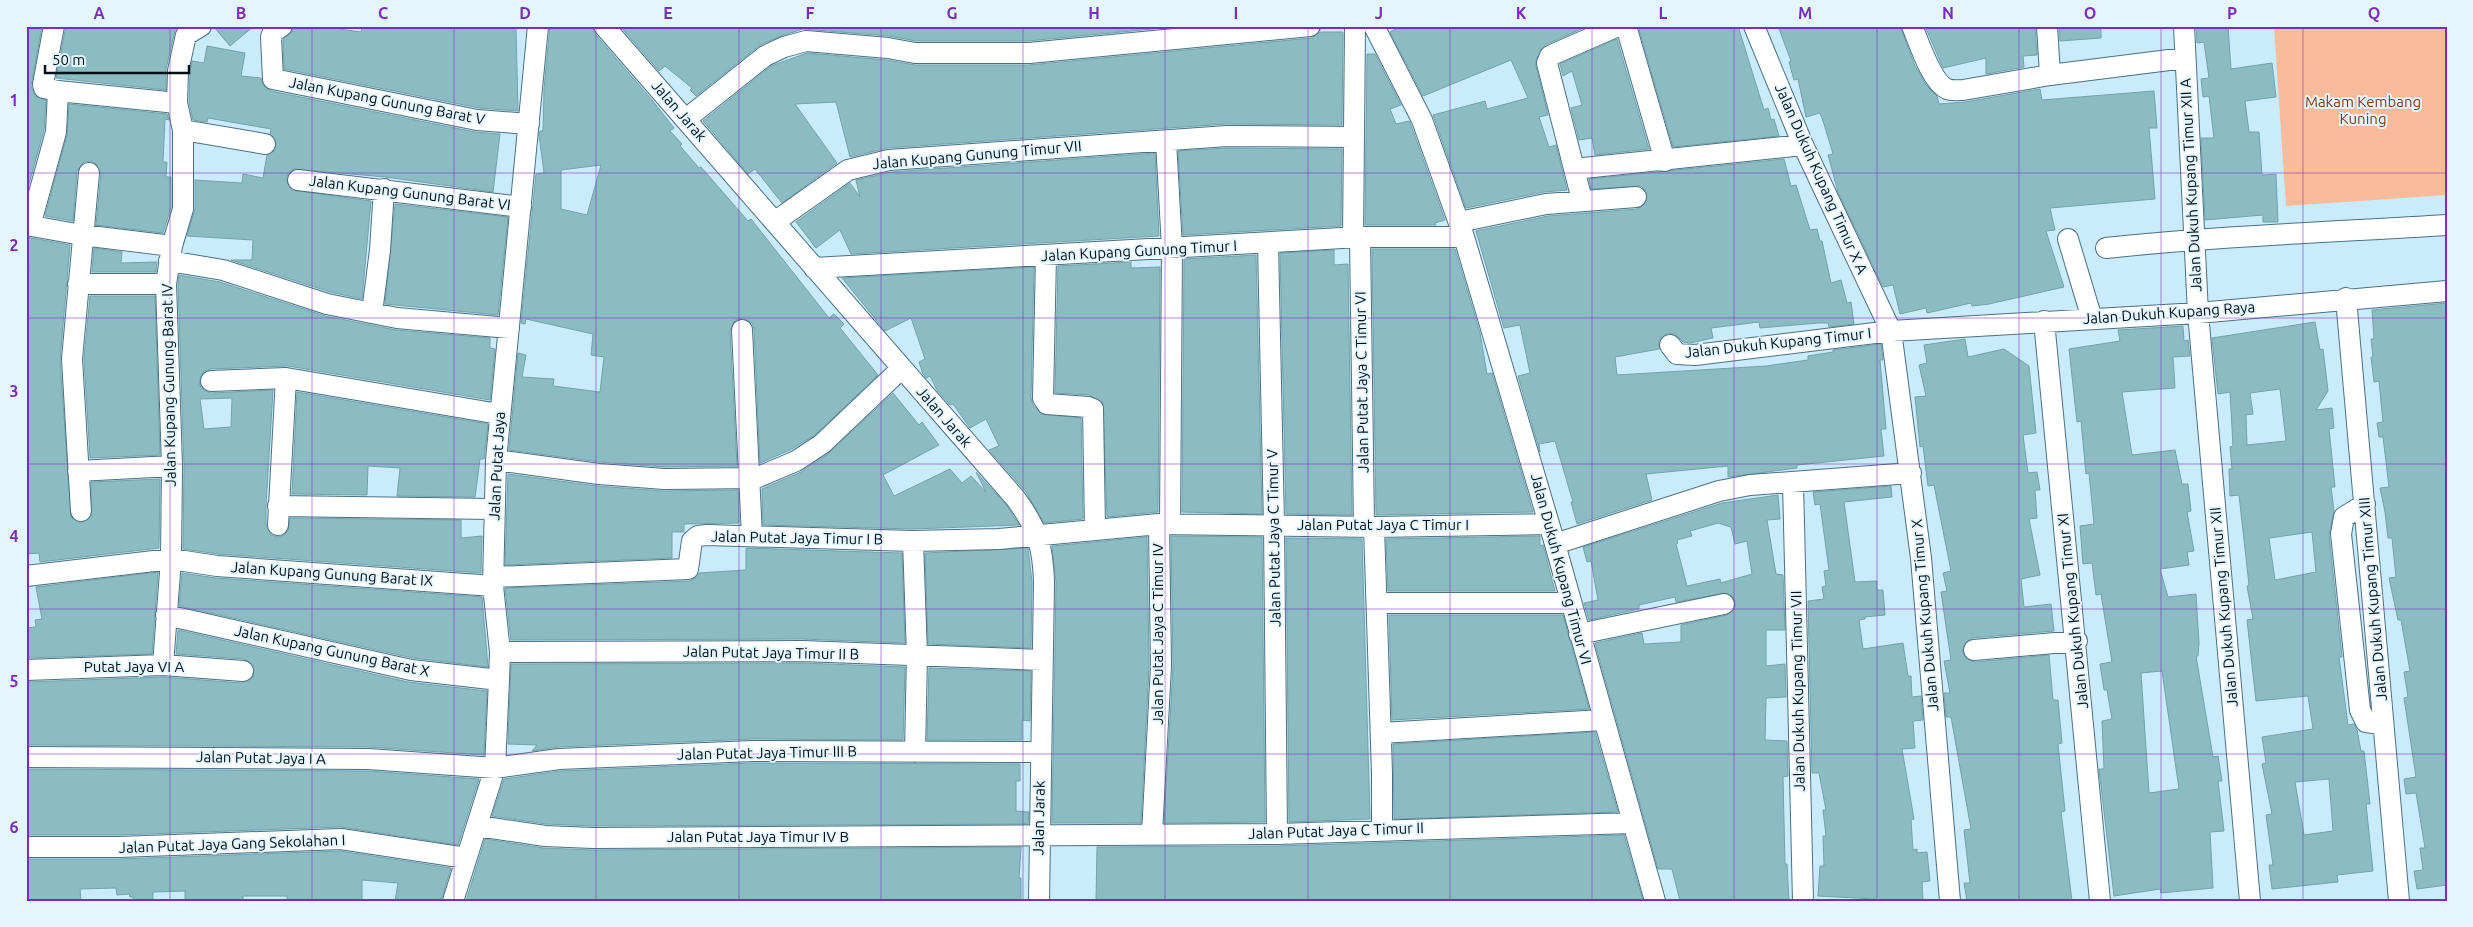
<svg xmlns="http://www.w3.org/2000/svg" width="2473" height="927" viewBox="0 0 2473 927" font-family="Ubuntu,sans-serif">
<rect width="100%" height="100%" fill="#c9ebfb"/>
<path fill="#f8bb9b" d="M2274,26H2447V195L2286,206Z"/>
<path fill="#8bbcc4" stroke="#73a2aa" fill-rule="evenodd" d="M26,26H42L31,86L35,96L46,100L44,130L26,195Z
M66,26H176L166,69V90L56,78Z
M213,26H254L230,46Z
M294,26H318L361,32L362,26L516,28L518,111L479,108L284,69L283,40L292,32Z
M550,26H592L595,34L652,100L674,128L670,131L682,144L680,146L699,168L701,167L748,221L751,219L829,318L834,314L844,324L840,328L878,375L815,435L790,450L760,463L754,329L752,323L742,318L735,320L730,331L737,466L664,467L600,462L509,450L518,353L526,355L522,377L554,379L553,386L600,392L604,357L591,355L593,334L526,319L525,324L521,323L536,174L544,173L539,135L540,131H543L544,89ZM601,165L587,215L561,209V170Z
M620,26H1183L1028,41H916L889,36L803,29L781,36L760,45L696,96L690,90L692,88L665,66L659,71Z
M1401,26H1588L1545,45L1536,59V66L1548,115L1539,117L1549,147L1556,145L1567,190L1544,192L1466,208L1433,115L1485,101L1487,109L1528,98L1511,60L1423,96L1390,32Z
M1638,26H1738L1764,110L1768,108L1771,120L1774,119L1779,136L1673,147Z
M1778,26H1900L1915,66L1926,85L1937,96L1939,104L1965,102L2040,89L2042,100L2154,91L2157,128H2149L2155,199L2050,208L2055,230L2046,231L2064,287L1989,304L1972,306L1971,303L1927,313L1926,308L1900,314L1893,285L1883,287L1838,192L1828,155L1833,154L1824,124L1820,113L1806,117L1798,79L1794,80L1789,62L1791,61Z
M1925,26H2035L2037,55L2023,56L2024,67L1986,74V58L1943,68Z
M2059,26H2101V38L2060,41Z
M2196,26H2228L2231,69L2272,63L2276,97L2245,101L2249,132H2259L2262,175L2276,174L2278,222H2263V215L2205,220L2201,138H2214L2209,96L2203,97L2201,79L2209,78L2204,42L2197,43Z
M1320,32H1343L1342,125L1226,124L888,148L850,157L836,102L795,104L837,163L782,203L755,169L748,174L703,121L771,66L807,53L886,60L915,65H1029L1311,38Z
M1617,39L1649,149L1595,155L1592,138L1579,140L1571,108L1582,105L1572,71L1563,76L1560,64Z
M207,46L245,53L241,76L261,78L263,85L271,91L475,132L500,134L493,192L385,177L294,169L288,173L286,179L291,190L371,201L362,299L330,292L231,260H252L253,240L187,236L195,209V180L242,183L243,174L263,178L267,155L274,151L276,140L270,134L271,129L208,118L207,122L193,120L189,102L190,72L192,61L204,63Z
M1367,54H1375L1401,105L1390,109L1396,124L1409,121L1411,125L1445,220L1435,223L1436,225H1365Z
M69,104L167,114L169,120L165,119L163,162H167L166,177H171V207L163,233L96,225L101,174L96,164L91,161L84,162L77,171L73,221L45,216L67,135Z
M1227,148L1342,149L1341,226L1183,235L1178,151Z
M1155,153L1159,236L851,254L840,230L816,248L796,222L850,183L860,197L856,180L891,172Z
M1784,159L1791,186L1796,185L1810,230L1817,229L1820,241H1822L1831,283L1841,280L1847,303L1851,302L1854,324L1829,327L1828,323H1818L1760,328L1759,322L1711,328L1713,338L1690,343L1683,342L1675,334L1668,333L1659,340V349L1615,357L1617,375L1766,366L1808,360V356L1833,352V350L1881,344L1883,360H1880L1886,429H1881L1884,456L1797,465V468L1728,477V466L1646,474L1652,500L1577,524L1571,502H1573L1555,441L1539,444L1540,452L1518,376L1530,373L1520,325L1504,328L1476,231L1548,216L1637,209L1647,202L1646,191L1641,186L1591,189L1589,179Z
M395,204L508,217L498,315L385,304Z
M26,237L70,245L60,360L71,517L81,523L91,517V482L160,479L159,548L40,562L39,553L26,554V312L29,267H26Z
M94,248L122,252L121,263L157,262L156,272H92Z
M1372,249H1455L1480,333L1487,374L1492,373L1533,512L1376,515Z
M1334,250V265L1348,264L1352,515L1286,514L1280,253Z
M1256,255L1262,514L1182,512L1184,259Z
M1131,262V268L1160,267L1158,512L1107,517L1103,403L1089,395L1055,393L1058,266Z
M1034,267L1031,398L1033,405L1041,414L1081,418L1083,519L1044,523L1026,492L989,450L999,446L986,419L970,428L953,404L950,405L937,390L930,376L926,378L923,374L919,362L925,359L911,318L885,331L842,278Z
M179,275L220,282L325,316L396,330L490,338V348L495,349L490,400L288,366L210,369L204,371L199,381L201,388L211,393L273,390L266,505V525L271,535L278,537L284,535L288,531L290,518L461,520V538L482,536L481,573L218,554L183,549L184,466L178,285ZM232,398L231,427L204,429L200,399Z
M90,296H155L160,455L90,458L84,359Z
M2447,303V885L2417,889L2414,871L2423,870L2420,848H2425L2416,793L2406,794L2404,779L2416,777L2404,698L2408,697L2404,672L2410,671L2401,620H2398L2389,578L2396,577L2392,538H2388L2385,512L2380,488L2389,487L2383,437H2379L2377,423L2383,422L2379,381L2374,382L2371,357H2373L2371,339H2374L2372,310Z
M2315,322L2320,350L2323,349L2328,391L2316,410L2332,408L2334,428L2329,429L2335,487H2331L2334,511L2329,535L2342,657H2339L2348,725L2354,724L2357,730L2361,751H2364L2370,804H2366L2373,871L2337,875L2338,882L2272,889L2269,865H2273L2266,815L2272,814L2262,764L2266,763L2262,737L2313,729L2308,696L2256,701L2247,620L2253,619L2247,586L2249,585L2239,495L2230,496L2229,469H2232L2230,447L2233,446L2230,392L2218,394L2212,338ZM2280,389L2286,441L2247,445L2246,415L2253,414L2250,393ZM2312,532L2316,572L2275,580L2269,538ZM2329,779L2333,831L2304,835L2295,782Z
M2183,326L2184,341L2188,340L2190,356L2173,357L2175,388L2122,392L2132,455L2175,450L2182,484H2188L2191,511L2187,512L2194,551L2187,552L2189,565L2160,569L2168,597L2196,594L2199,643L2198,656H2196L2213,757L2218,756L2222,781H2218L2224,831L2210,832L2213,888L2161,893L2160,889L2114,896L2099,769H2104L2102,721L2112,719L2107,690H2104L2100,664L2112,662L2101,594L2096,595L2092,563L2083,564L2080,526L2094,524L2089,473L2086,474L2081,421L2077,422L2069,349L2120,341L2118,330ZM2162,671L2179,789L2149,793L2141,673Z
M1965,339L1968,357L2004,349L2029,366L2036,433L2023,435L2028,473L2037,472L2040,490H2035L2037,518L2029,519L2040,575L2021,579L2024,607L2051,604L2054,631L1972,638L1964,645L1962,652L1969,660L1975,662L2049,655L2053,700H2058L2062,743L2058,744L2065,811L2061,812L2072,901H1967L1964,883H1970L1964,830L1971,829L1951,717H1946L1944,693H1950L1944,661L1951,660L1941,592L1947,591L1943,573L1951,571L1934,485L1928,486L1923,446L1920,447L1915,397L1926,396L1919,365L1927,363L1924,345Z
M297,392L488,424L484,459H480L475,497L397,496L400,468L368,466L367,495L292,494Z
M893,393L919,425L922,422L939,445L883,475L894,496L950,469L962,483L971,476L986,492L976,472L1007,506L1019,525L913,529L763,525L762,489L801,472L828,454Z
M508,474L597,486L663,491L738,490L739,523L684,524V532H672V558L505,565Z
M1891,486L1892,497L1844,502L1855,582L1877,581V590H1883L1885,615L1865,617V619L1859,620L1863,649L1903,643L1908,676H1911L1912,697L1921,696L1923,720L1913,721L1915,748L1902,749L1914,819L1911,820L1913,850L1917,849V853L1927,852L1930,881L1922,882L1923,901H1875V899L1818,896L1820,866H1824L1823,836H1826L1823,810H1826L1819,773H1812L1808,601L1824,599L1822,587L1826,586L1824,571L1829,570L1820,504L1815,505L1813,492Z
M1778,495L1780,519L1767,520L1776,574L1783,575L1785,630H1766V666L1785,664L1786,697L1766,698L1765,740L1787,741L1788,776L1783,777L1785,864H1787L1789,901H1680L1672,869H1658L1595,643L1642,633L1644,644L1681,642V625L1727,615L1735,608V601L1727,593L1676,602L1675,597L1639,605V609L1589,620L1584,603L1598,600L1591,561L1587,562L1583,547L1722,503ZM1718,523L1731,527L1735,544L1747,541L1752,574L1721,583L1720,579L1687,586L1676,544L1678,543L1677,540L1692,536L1690,531Z
M1171,536L1262,537L1265,822L1164,823L1173,667Z
M1540,536V546L1543,545L1555,591H1388L1386,539Z
M1147,537L1149,666L1141,823H1052L1056,582L1052,546Z
M1286,538L1362,539L1370,819L1289,822Z
M746,548L902,553L905,643L802,639L511,640L505,588L689,581L694,579L699,573L746,570Z
M1028,548L1032,582L1031,648L928,644L925,553Z
M158,572L152,654L26,658V628L36,627L35,620L42,619L36,587Z
M182,573L216,578L482,597L488,667L413,658L179,606Z
M1389,615H1563L1589,709L1392,720Z
M178,630L408,682L487,691L484,755L368,747L26,745V682L163,677L242,683L253,677L254,666L244,659L176,654Z
M802,663L905,667L903,740L753,739L558,747L532,751L537,745L508,744L511,664Z
M929,668L1031,671L1030,721L1022,720V740H927Z
M1595,732L1618,812L1394,819L1393,744Z
M753,763L1020,764V781H1016V811L1029,812L1028,824L593,826L546,824L492,816L504,779L560,771Z
M26,769L368,771L479,779L458,845L341,827L119,835H26Z
M1624,835L1643,901H1096L1097,847L1277,846Z
M485,839L543,848L593,850L1021,847L1019,878H1021V901H466Z
M340,851L451,868L441,901H395L398,883L362,880V901H287V896H243V901H185V891L153,892V901H133V897H130L129,894L117,895L116,888L80,889L81,901H28L26,859H119Z"/>
<g fill="none" stroke-linecap="round" stroke-linejoin="round">
<defs>
<path id="minor" d="M282,26L273,32L271,37L273,79L477,120L529,124
M604,26L1016,499C1037,528 1043,546 1044,582L1039,901
M1374,26L1422,120L1464,237L1555,544L1655,901
M1626,26L1665,161
M1754,26L1803,145L1891,331L1921,558L1950,901
M1912,26C1919,42 1931,82 1947,89C1952,91 1958,90 1963,90L2050,75L2185,58
M2047,26L2050,75
M2184,26L2198,313L2250,901
M58,91L177,103
M686,119L765,56L784,47L806,41L888,48L915,53H1029L1310,26
M183,130L265,144
M1166,141L1172,248L1170,524
M1574,169L1803,145
M298,180L521,207
M1582,200L1547,63L1550,56L1556,53L1618,26
M776,221L848,170L889,160L1227,136L1354,137
M1459,222L1546,204L1636,197
M26,225L82,235L172,246
M30,226L56,132L58,91L44,88L43,84L54,26
M1360,237L1364,527
M1353,238L1355,26
M2068,239L2092,319
M1268,243L1274,525L1277,834
M2106,248C2219,236 2333,232 2447,225
M1046,256L1043,398L1047,404L1088,407L1093,409L1095,528
M169,261L223,270L327,304L397,318L509,328
M814,268L1360,237H1464
M78,284H166
M2346,298L2399,901
M372,313L380,250L384,189
M2044,321L2100,901
M742,330L752,536
M1670,345L1677,354L1695,355L1891,331L2198,313L2447,291
M211,381L286,378L499,414
M496,460L599,474L664,479L756,478L796,461L822,444L902,368
M78,471L172,466
M1793,482L1803,901
M2365,504L2344,517L2341,534L2360,710L2366,722L2383,725
M278,506L494,509
M81,511L72,359L89,173
M278,525L286,378
M1374,527L1382,773V830
M913,541L917,655L915,752
M1555,544L1719,491L1750,485L1911,473
M26,576L171,559L217,566L493,586
M493,577L688,569L692,541L698,536L707,535L913,541L999,539L1159,524L1374,527L1549,524
M1377,603H1570
M166,615L411,670L499,680
M1579,634L1724,604
M1974,650L2077,641
M500,652L802,651L1042,660
M163,665L171,559L172,466L166,284L172,246L183,209V130L177,103L178,71L186,35L201,26
M26,670L163,665L243,671
M1381,733L1603,720
M26,757L368,759L495,768L559,759L753,751L1040,752
M478,826L545,836L593,838L1277,834L1633,823
M1152,834L1161,666L1159,524
M26,847H119L341,839L466,858
M453,901L495,768L499,680L500,652L493,586L496,460L538,26"/>
</defs>
<use href="#minor" stroke="#4a7183" stroke-width="22"/>
<use href="#minor" stroke="#fff" stroke-width="20"/>
</g>
<path fill="none" stroke="#7b2cbf" stroke-width="1" stroke-opacity="0.55" d="M170,26V901M312,26V901M454,26V901M596,26V901M739,26V901M881,26V901M1023,26V901M1165,26V901M1308,26V901M1450,26V901M1592,26V901M1734,26V901M1877,26V901M2019,26V901M2161,26V901M2303,26V901M26,173H2447M26,318H2447M26,464H2447M26,609H2447M26,754H2447"/>
<g text-anchor="middle" stroke-width="4" stroke-linejoin="round" paint-order="stroke">
<g font-size="15" fill="#020f16" stroke="#e4f5fd">
<text transform="translate(387 101) rotate(11)" y="5">Jalan Kupang Gunung Barat V</text>
<text transform="translate(679 111) rotate(49)" y="5">Jalan Jarak</text>
<text transform="translate(977 155) rotate(-5)" y="5">Jalan Kupang Gunung Timur VII</text>
<text transform="translate(1821 179) rotate(66)" y="5">Jalan Dukuh Kupang Timur X A</text>
<text transform="translate(2191 185) rotate(-93)" y="5">Jalan Dukuh Kupang Timur XII A</text>
<text transform="translate(410 193) rotate(7)" y="5">Jalan Kupang Gunung Barat VI</text>
<text transform="translate(1139 251) rotate(-3)" y="5">Jalan Kupang Gunung Timur I</text>
<text transform="translate(2169 313) rotate(-4)" y="5">Jalan Dukuh Kupang Raya</text>
<text transform="translate(1778 343) rotate(-6)" y="5">Jalan Dukuh Kupang Timur I</text>
<text transform="translate(1362 382) rotate(-91)" y="5">Jalan Putat Jaya C Timur VI</text>
<text transform="translate(169 385) rotate(-91)" y="5">Jalan Kupang Gunung Barat IV</text>
<text transform="translate(944 417) rotate(49)" y="5">Jalan Jarak</text>
<text transform="translate(497 466) rotate(-87)" y="5">Jalan Putat Jaya</text>
<text x="1383" y="530">Jalan Putat Jaya C Timur I</text>
<text transform="translate(797 538) rotate(1)" y="5">Jalan Putat Jaya Timur I B</text>
<text transform="translate(1274 538) rotate(-91)" y="5">Jalan Putat Jaya C Timur V</text>
<text transform="translate(1561 569) rotate(75)" y="5">Jalan Dukuh Kupang Timur VI</text>
<text transform="translate(332 574) rotate(4)" y="5">Jalan Kupang Gunung Barat IX</text>
<text transform="translate(2373 599) rotate(-95)" y="5">Jalan Dukuh Kupang Timur XIII</text>
<text transform="translate(2224 607) rotate(-95)" y="5">Jalan Dukuh Kupang Timur XII</text>
<text transform="translate(2073 611) rotate(-96)" y="5">Jalan Dukuh Kupang Timur XI</text>
<text transform="translate(1925 615) rotate(-95)" y="5">Jalan Dukuh Kupang Timur X</text>
<text transform="translate(1158 634) rotate(-90)" y="5">Jalan Putat Jaya C Timur IV</text>
<text transform="translate(332 651) rotate(12)" y="5">Jalan Kupang Gunung Barat X</text>
<text transform="translate(771 653) rotate(1)" y="5">Jalan Putat Jaya Timur II B</text>
<text x="134" y="672">Putat Jaya VI A</text>
<text transform="translate(1798 691) rotate(-91)" y="5">Jalan Dukuh Kupang Timur VII</text>
<text transform="translate(767 753) rotate(-1)" y="5">Jalan Putat Jaya Timur III B</text>
<text transform="translate(261 758) rotate(1)" y="5">Jalan Putat Jaya I A</text>
<text transform="translate(1039 818) rotate(-89)" y="5">Jalan Jarak</text>
<text transform="translate(1336 831) rotate(-2)" y="5">Jalan Putat Jaya C Timur II</text>
<text x="758" y="842">Jalan Putat Jaya Timur IV B</text>
<text transform="translate(232 844) rotate(-2)" y="5">Jalan Putat Jaya Gang Sekolahan I</text>
</g>
<g font-size="15" fill="#783d18" stroke="#e4f5fd">
<text x="2363" y="107">Makam Kembang<tspan x="2363" dy="17">Kuning</tspan></text>
</g>
</g>
<rect width="2473" height="927" fill="none" stroke="#e4f5fd" stroke-width="55"/>
<path d="M45 65v8h144v-8" fill="none" stroke="#020f16" stroke-width="2.5"/>
<text x="52" y="65" font-size="15" fill="#020f16" stroke="#e4f5fd" stroke-width="4" paint-order="stroke">50 m</text>
<rect x="28" y="28" width="2418" height="872" fill="none" stroke="#7b2cbf" stroke-width="2"/>
<g font-size="16" text-anchor="middle" font-weight="bold" fill="#7b2cbf">
<text x="99" y="19">A</text>
<text x="241" y="19">B</text>
<text x="383" y="19">C</text>
<text x="525" y="19">D</text>
<text x="668" y="19">E</text>
<text x="810" y="19">F</text>
<text x="952" y="19">G</text>
<text x="1094" y="19">H</text>
<text x="1236" y="19">I</text>
<text x="1379" y="19">J</text>
<text x="1521" y="19">K</text>
<text x="1663" y="19">L</text>
<text x="1805" y="19">M</text>
<text x="1948" y="19">N</text>
<text x="2090" y="19">O</text>
<text x="2232" y="19">P</text>
<text x="2374" y="19">Q</text>
<text x="14" y="106">1</text>
<text x="14" y="251">2</text>
<text x="14" y="397">3</text>
<text x="14" y="542">4</text>
<text x="14" y="687">5</text>
<text x="14" y="833">6</text>
</g>
</svg>
